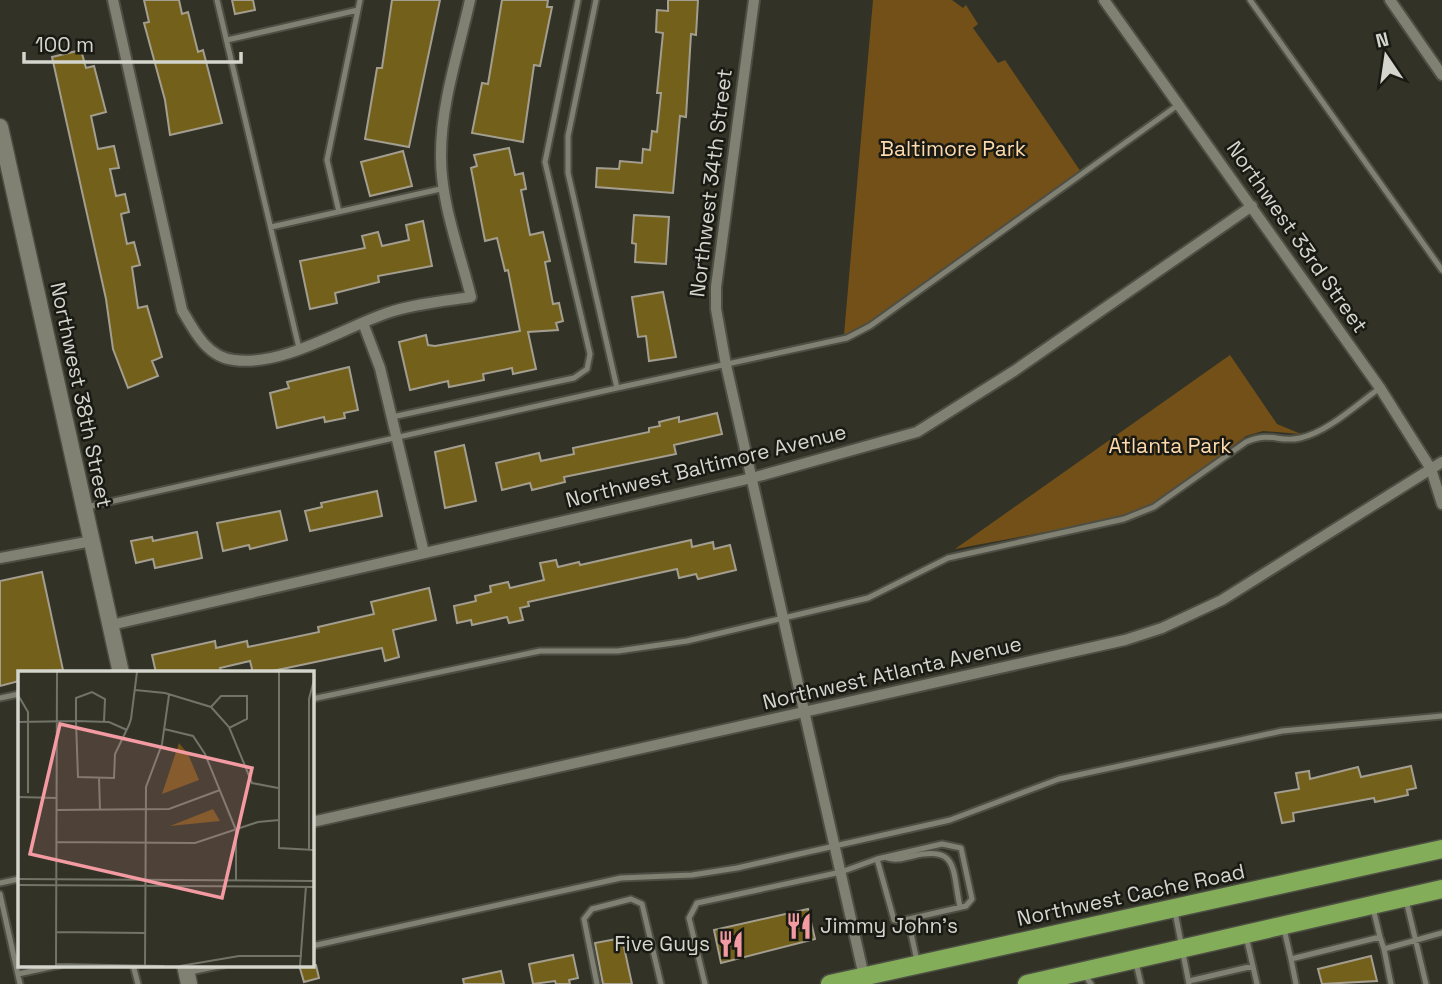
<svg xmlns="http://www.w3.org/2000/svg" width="1442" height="984" viewBox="0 0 1442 984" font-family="'Space Grotesk',sans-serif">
<rect width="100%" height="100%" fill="#323326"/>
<path fill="#745019" d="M873,0H952L963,8L966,5L978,24L973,28L998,63L1005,60L1081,172L870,323L844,335Z
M1230,355L1277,424L1301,434L1263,431L1246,436L1154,505L1125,517L955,549Z"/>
<path fill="#73601b" stroke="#a39e8f" stroke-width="2" d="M144,0H179L182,14L188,12L198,52L203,50L222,123L170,135L165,100L144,23L149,22Z
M232,0H253L255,10L235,14Z
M392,0H440L409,147L365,139L377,68H382Z
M502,0H548L547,7H552L540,66L534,65L523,142L472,133L482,83L488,84Z
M668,0H698L696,35L691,34L686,117L680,116L673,193L596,187L597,168L619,169L620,161L642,163L643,149L650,150L652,131L657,132L661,93H657L663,33L656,32L657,10L668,11Z
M81,50L86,68L94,66L106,112L91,116L98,149L114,146L119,168L110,169L116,196L125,194L129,212L121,214L127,244L134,242L140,265L132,267L138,308L147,306L162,357L152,361L158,376L128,388L113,349L106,299L52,57Z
M509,148L515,175L523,173L526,189L521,190L530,235L543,232L550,261L545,262L553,304L559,303L563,321L556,323L558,330L528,332L536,369L513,374L512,368L483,374L484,380L449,387L448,381L410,390L399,342L426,335L428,345L435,346L520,331L508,270L505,271L497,238L485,241L471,168L477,166L474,155Z
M403,151L412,186L370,196L361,162Z
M634,215L669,217L666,264L635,262L636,244L632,243Z
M423,221L432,266L378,276L379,282L335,293L337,303L310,309L300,261L365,248L362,236L378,232L382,246L409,240L406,225Z
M663,292L676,357L649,361L646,336L638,337L632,297Z
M349,367L358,410L344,413L345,418L325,422L324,417L277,428L270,393L289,388L287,382Z
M717,413L722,434L674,445L676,454L564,477L565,482L532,490L530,483L502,490L496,463L539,453L541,461L574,454L573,448L649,432V428L660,426L659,422L679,417V422Z
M464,445L476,501L445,508L435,452Z
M377,491L382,516L310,531L305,511L322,507L321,503Z
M280,511L287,540L250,549L249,545L223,551L217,523Z
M197,532L202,558L155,568L153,559L136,563L131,541L152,537L153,541Z
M691,540L692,547L713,542L714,549L730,545L736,570L698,579L696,574L679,578L677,569L528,602L529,606L520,608L523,620L509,623L507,617L472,625L471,620L457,623L454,606L476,601L475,596L491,592L490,586L508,582L510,588L544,580L540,563L556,560L558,567L579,562L580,565Z
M42,572L63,670L19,673V681L0,686V581Z
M429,588L436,620L393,630L399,657L385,661L382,648L263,673H253L250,661L220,668L221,671L215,673H156L152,655L215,641L216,648L247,641L248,647L319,632L318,627L374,614L371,602Z
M1411,766L1416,788L1407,790L1408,795L1375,802L1374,798L1293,813L1294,821L1282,823L1275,793L1299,789L1296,773L1309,771L1310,779L1358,767L1361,777Z
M808,909L815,939L721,963L714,930Z
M622,938L632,984H603L595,943Z
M573,955L578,978L569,980L570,984H556L555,981L533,984L529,964Z
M1371,956L1377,981L1322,984L1318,969Z
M299,965H316L319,978L304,982Z
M501,971L504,984H464L463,979Z"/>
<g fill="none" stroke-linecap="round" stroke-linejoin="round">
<defs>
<path id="lane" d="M217,0L299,348
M1250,0L1442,270
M227,40L358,10
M339,212L327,160L360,0
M271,227L445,188
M617,388L847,338L870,326L1178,105
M392,417L574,378L587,369L590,354L545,162L578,0
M87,507L617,388L568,173V136L596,0
M0,698L19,694
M312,699L540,651H618L687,641L868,598L948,558L1124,519L1154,507L1246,442C1271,431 1279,443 1300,438C1328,432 1356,405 1380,388
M887,858C896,861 904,858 913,856C959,845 952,870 960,907
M0,883L19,879
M0,894L20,984
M1406,900L1426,984
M1175,912L1189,984
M908,919L917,961
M1284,929L1291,959L1380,937L1373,908
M1246,936L1257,984
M1380,937L1384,949L1442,933
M312,946L621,878L692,875L737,868L950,820L1059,779L1282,731L1442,716
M1384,949L1391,984
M1291,959L1296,984
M1136,963L1141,984
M133,965L138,984
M190,972L224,965
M18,974L60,965
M1084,974L1091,984
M1189,981L1253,966
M597,984L584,919L592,909L631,899L642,904L661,984
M705,984L689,918L697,903L841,872L877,859L942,844L961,848L972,899L966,906L900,921L894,920L877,859"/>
<path id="street" d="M113,0L182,310C194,331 207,357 234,360C282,367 343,328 387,313C413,304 444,301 471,297C460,252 440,201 441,154C441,103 459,50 470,0
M754,0L716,287V309L726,365L865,981
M1104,0L1380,388L1431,469L1442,504
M1390,0L1442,75
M363,323L380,368L424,553
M0,558L92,541
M111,625L752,478L917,432L1014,371L1252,206
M312,822L1125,640L1162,628L1222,600L1442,462"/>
<path id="secondary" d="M0,127L121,673
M185,965L189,984"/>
<path id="primary" d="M830,984L1442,849
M1027,984L1442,889"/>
</defs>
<use href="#lane" stroke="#4e4f44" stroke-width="9"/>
<use href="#street" stroke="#4e4f44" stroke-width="14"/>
<use href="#secondary" stroke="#4e4f44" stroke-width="19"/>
<use href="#primary" stroke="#4e4f44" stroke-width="21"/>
<use href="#lane" stroke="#808172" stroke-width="5"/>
<use href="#street" stroke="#808172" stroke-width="10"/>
<use href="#secondary" stroke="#808172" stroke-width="16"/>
<use href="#primary" stroke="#84ad59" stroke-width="18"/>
</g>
<defs>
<symbol id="restaurant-bare" viewBox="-9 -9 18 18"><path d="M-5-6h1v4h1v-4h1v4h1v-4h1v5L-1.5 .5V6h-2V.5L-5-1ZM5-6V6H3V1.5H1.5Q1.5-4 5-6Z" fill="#f49aa2" stroke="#1a1a14" stroke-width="2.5" paint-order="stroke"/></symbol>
</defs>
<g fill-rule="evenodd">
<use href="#restaurant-bare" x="780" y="907" width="38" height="38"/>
<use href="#restaurant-bare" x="712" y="925" width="38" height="38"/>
</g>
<g text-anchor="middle" stroke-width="5" stroke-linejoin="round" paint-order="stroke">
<g font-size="21" fill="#fdd9ab" stroke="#1a1a14">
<text x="953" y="156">Baltimore Park</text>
<text x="1170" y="453">Atlanta Park</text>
</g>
<g font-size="21" fill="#d4d5cd" stroke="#1a1a14">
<text transform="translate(711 183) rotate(-83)" y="7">Northwest 34th Street</text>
<text transform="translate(1297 237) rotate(55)" y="7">Northwest 33rd Street</text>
<text transform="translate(81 395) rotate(78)" y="7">Northwest 38th Street</text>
<text transform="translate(706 466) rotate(-14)" y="7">Northwest Baltimore Avenue</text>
<text transform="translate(892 673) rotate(-13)" y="7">Northwest Atlanta Avenue</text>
<text transform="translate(1131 895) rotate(-12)" y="7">Northwest Cache Road</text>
</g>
<g font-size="21" fill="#d4d5cd" stroke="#1a1a14" text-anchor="start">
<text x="820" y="933">Jimmy John's</text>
<text x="710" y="951" text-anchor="end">Five Guys</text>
</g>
</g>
<g transform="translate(18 671)">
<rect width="296" height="296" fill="#323326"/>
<path d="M161,72L170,83L181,109L144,123ZM195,138L202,150L152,155Z" fill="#745019"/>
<path fill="none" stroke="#737469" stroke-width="2" d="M261,1V177L296,179M117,19L147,22L193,36L211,56L234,112L260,117M0,24L10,41V122M193,36L203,25H229V48L211,57M0,51L58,50V27L74,21L87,28L86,50M146,58L175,65L187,83L218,159V209M109,59L91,51L58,50L60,106L96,107L97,83L111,54L113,48L119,1M81,107L82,139M0,126L38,127M38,139L151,138L202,119M39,171L177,172L240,151L261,149M291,179V28L296,9M0,208L296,210M0,214L296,216M38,261L127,262M38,293L146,295M38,295L39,1M127,295L128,116L144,73L151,24M162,295L221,285H284M282,295L288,215"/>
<path fill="#f49aa2" fill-opacity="0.15" stroke="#f49aa2" stroke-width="3.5" d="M42,53L234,97L204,227L12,183Z"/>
<rect width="296" height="296" fill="none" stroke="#d4d5cd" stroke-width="3.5"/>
</g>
<g transform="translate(1386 56) rotate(347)" stroke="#1a1a14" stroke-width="5" paint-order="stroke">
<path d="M0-5L12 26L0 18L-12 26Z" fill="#d4d5cd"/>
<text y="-10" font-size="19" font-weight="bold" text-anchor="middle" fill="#d4d5cd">N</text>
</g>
<path d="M24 52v10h217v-10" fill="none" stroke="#d4d5cd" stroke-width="3.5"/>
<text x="35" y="52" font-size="21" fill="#d4d5cd" stroke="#1a1a14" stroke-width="5" paint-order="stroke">100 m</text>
</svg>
